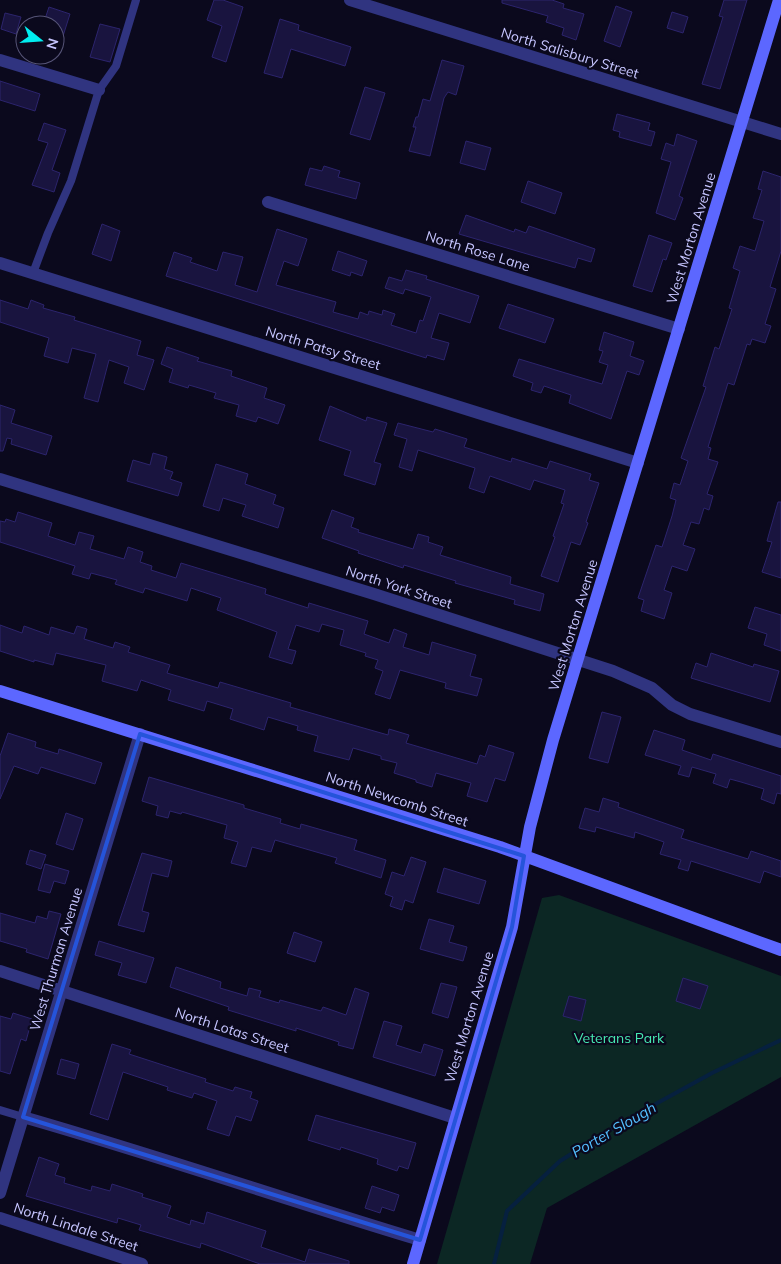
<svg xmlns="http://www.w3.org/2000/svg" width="781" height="1264" viewBox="0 0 781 1264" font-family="Mulish,sans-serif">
<rect width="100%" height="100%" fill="#0b091d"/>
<path fill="#0c2724" d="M559,895L781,976V1077L547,1208L530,1264H437L542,898Z"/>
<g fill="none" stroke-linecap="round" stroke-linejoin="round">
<path stroke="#06203f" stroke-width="4" d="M494,1264L507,1211L560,1161L621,1123L712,1073L781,1040"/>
</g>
<path fill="#19143f" stroke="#2c246d" d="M214,0H223L243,7L226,62L212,57L222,26L207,20Z
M502,0H552L564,4L563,8L584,14L576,40L562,35L564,28L546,22L548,16L502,3Z
M724,0H747L720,89L702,84L723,17L719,16Z
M616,6L632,12L620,47L604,41Z
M49,7L70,14L57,55H55V25H43Z
M672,12L688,17L683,33L667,28Z
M5,13L21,17L16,34L1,29Z
M280,19L299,25L298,30L351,47L345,66L291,49L282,78L264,73Z
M100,24L120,29L110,62L90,57Z
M442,60L464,66L456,95L448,92L444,98L430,156L409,151L416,127H413L416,117H418L423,99L430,101Z
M0,81L40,94L35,111L0,100Z
M365,87L385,93L370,140L350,134Z
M617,114L650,123L648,130L655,132L651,146L619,137L620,132L613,130Z
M44,123L66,130L52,170L60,173L54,192L32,185L48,143L38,140Z
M677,134L697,141L679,196L683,198L675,220L656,213L671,162L661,159L666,143L674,146Z
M466,141L491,148L485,170L460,163Z
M324,166L340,171L338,177L360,183L356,199L305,185L310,168L322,171Z
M763,171L781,177V251L770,287L776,289L765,324L771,326L765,343L752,339L750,345L747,344L734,385L728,383L708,447L711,448L708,459L718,462L707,494L713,496L709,510L704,508L699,524L691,522L683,545L695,549L687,571L672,566L664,590L672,593L664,619L641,611L644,600L638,598L656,545L662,547L672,516L676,500L670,498L674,483L680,485L688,461L681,458L706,387L703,386L715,347L719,349L732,309L729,308L740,271L733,268L740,246L755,251L764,221L753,218L762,190L758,189Z
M528,181L562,193L555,214L521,202Z
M466,215L514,232L515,229L526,233L529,226L595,249L591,262L578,258L575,268L459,234Z
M102,224L120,231L111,261L92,254Z
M277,229L307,239L298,266L284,261L276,285L336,302L333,312L358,319L360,312L368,315L369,311L382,315L383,310L395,314L391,325L416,333L420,320L423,321L431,297L405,289L403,294L385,288L389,277L402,281L406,270L427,276L426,279L479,296L470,323L439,313L431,338L449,343L444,360L427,355L426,358L166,276L174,252L192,258L190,262L217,271L223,252L243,257L235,285L257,292Z
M649,235L672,243L666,260L663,259L652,292L633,286Z
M338,251L367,261L362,276L351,272L350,276L332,270Z
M0,300L28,309L31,300L44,305L43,308L75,317L74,320L141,341L137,355L154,360L144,390L124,383L129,367L109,360L98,402L84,398L96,354L72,348L68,363L44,356L49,338L0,322Z
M508,304L554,319L545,343L499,328Z
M604,332L634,342L630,356L644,361L639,375L627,371L611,419L569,403L571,395L544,386L541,393L531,390L533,383L513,376L519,359L602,384L608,365L599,362L603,351L599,350Z
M167,347L199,358L197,361L232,371L231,376L267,388L264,398L285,405L278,424L258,417L256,422L236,416L239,405L214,398L216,393L189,385L188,388L169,382L173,369L161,364Z
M0,405L15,410L11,423L52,436L46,455L11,444L12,439L7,438L3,451H0Z
M330,406L366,421L367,417L387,423L374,462L381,464L375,485L344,475L351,451L319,440Z
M398,423L433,432L435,429L467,439L464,447L511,462L512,458L547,469L550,461L591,474L589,480L599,483L586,522L588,523L580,545L571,542L558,582L541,576L555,537L553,536L564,504L561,503L565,490L534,480L530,490L490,476L484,493L469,488L475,468L418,450L412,471L399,467L407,439L394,435Z
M153,453L167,457L164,469L173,472L170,479L182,483L178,496L127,481L133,460L150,465Z
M216,464L248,474L245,484L276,495L273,504L284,508L278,528L242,516L246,505L223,498L219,511L203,506Z
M778,502H781V578L762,572L772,542L767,541Z
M332,510L354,518L351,527L359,530L358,532L413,549L418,534L429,537L428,542L443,547L440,555L511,577L510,584L544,594L540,611L514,604L515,600L455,583L456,581L404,565L403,568L358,553L359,551L322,538Z
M18,512L52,523L48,536L75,545L79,532L94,536L90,549L124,559L128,547L143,552L140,562L152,566L151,570L176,578L181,563L266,589L265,594L308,608L309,603L368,621L364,634L389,643L394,629L407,634L403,647L429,655L432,642L476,655L470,676L482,679L477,696L445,688L446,683L400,670L390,699L375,694L383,671L375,668L378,660L365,656L366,653L340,645L344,630L322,624L319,632L296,625L288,649L296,651L292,664L269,657L277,632L217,610L221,598L191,588L187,601L145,588L143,593L115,584L117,580L91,573L89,579L72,574L75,566L0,542V521L5,522L6,519L15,522Z
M755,607L781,615V651L764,645L767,634L748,628Z
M0,625L22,633L24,626L49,635L51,627L74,634L77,626L87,629L84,639L113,648L115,642L130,647L128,652L170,665L167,673L218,688L220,682L291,703L290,707L388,735L389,729L409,735L406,743L477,764L480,755L485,757L489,745L514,753L505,781L495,778L487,802L467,796L471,783L436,773L432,787L416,782V780L394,773L397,763L381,759V756L353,748L349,760L314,751L318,736L297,730L298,726L268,717L264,730L230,719L233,709L207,701L204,711L168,700L171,690L141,680L137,691L102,681L106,665L56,653L53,665L34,660V662L0,651Z
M711,653L753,667L754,664L779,671L770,702L691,678L696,663L707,667Z
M602,712L621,717L608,763L589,758Z
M654,730L685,740L682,750L711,760L713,754L781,776V794L777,793L774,804L761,799L764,789L741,782L730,779L727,788L713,783L716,774L692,767L689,777L678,774L681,766L645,755Z
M8,733L36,742L35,747L58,754L59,749L102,763L95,784L41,767L38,774L14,766L0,799V756Z
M149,777L244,805V808L281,819L280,823L300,829L301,824L357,840L354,850L386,860L381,878L335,863L337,858L275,840L271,852L252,847L246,867L231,863L238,842L224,838L227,825L182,812L181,814L170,811L168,818L156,815L158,806L142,801Z
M603,798L619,803L618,807L684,830L681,838L748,859L751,851L781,861V877L764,871L760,883L691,861L688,871L678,868L681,860L660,854L664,842L635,832L634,838L596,827L595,832L579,828L585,808L599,812Z
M66,813L83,819L73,850L56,844Z
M30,850L46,855L41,869L26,864Z
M142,853L172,861L168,877L152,873L142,911L149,913L144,932L118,925Z
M411,857L426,862L413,903L405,900L402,910L390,906L393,897L385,894L392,872L404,876Z
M45,864L69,871L65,884L54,881L50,893L38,890Z
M444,868L486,881L479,904L437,892Z
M49,911L61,914L48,959L26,952L27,949L0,941V913L35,923L37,916L47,919Z
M429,919L454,926L449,942L467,947L463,961L420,949Z
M294,932L322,942L315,962L287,953Z
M99,941L154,958L146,983L118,975L122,963L95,955Z
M176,967L221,982L220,988L247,996L249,988L261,991L259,997L279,1003L280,1000L321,1011L323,1007L346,1015L355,988L369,993L353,1049L338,1045L339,1042L296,1028V1031L228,1010L229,1007L170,987Z
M683,978L708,986L700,1009L676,1001Z
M441,983L457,987L448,1018L432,1013Z
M569,996L586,1000L581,1021L563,1016Z
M13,1013L32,1019L26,1041L21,1039L10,1074L0,1071V1016L11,1019Z
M384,1021L402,1026L396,1045L421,1053L424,1044L443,1050L435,1076L373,1057Z
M112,1044L131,1050L129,1054L206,1079L205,1082L233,1091L235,1087L252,1092L250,1098L258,1101L251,1121L236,1116L229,1136L207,1129L217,1101L194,1093L192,1098L167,1090L168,1087L123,1072L108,1120L90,1114Z
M61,1059L79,1064L75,1079L57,1074Z
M316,1115L416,1143L408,1169L399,1166L397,1171L377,1164L378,1159L341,1147L340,1150L308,1140Z
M39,1157L59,1164L55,1175L65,1178L64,1183L91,1191L92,1186L110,1191L112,1184L143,1194L142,1197L171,1206L167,1217L190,1225L191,1220L204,1224L207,1212L266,1231L261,1247L305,1262L309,1249L349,1261V1264H260L201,1243L200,1248L139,1230L141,1225L118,1218L117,1223L26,1196Z
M372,1186L399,1195L394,1211L382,1207L380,1213L365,1208Z"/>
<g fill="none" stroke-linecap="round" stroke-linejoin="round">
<path stroke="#303480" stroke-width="8" d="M33,273L48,233L71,181L99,90L116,66L136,0
M0,1110L23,1117"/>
<path stroke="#303480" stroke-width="12" d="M350,0L781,134
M0,60L99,90
M268,202L679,329
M0,263L638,463
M0,479L374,594L613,671L652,688L672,705L690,714L781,742
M0,971L455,1118
M23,1117C156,1155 287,1200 420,1240
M0,1193L140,734
M0,1218L142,1264"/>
<path stroke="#5c67ff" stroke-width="12" d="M0,691L500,847L781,950
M413,1264L512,927L530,827L553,740L779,0"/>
</g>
<path fill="none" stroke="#2554da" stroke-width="4" stroke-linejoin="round" d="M140,734L524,856L512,927L420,1240L23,1117Z"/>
<g text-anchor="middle" stroke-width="4.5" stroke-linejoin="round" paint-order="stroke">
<g font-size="14" fill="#c6c5ff" stroke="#0b091d">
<text transform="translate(570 53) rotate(17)" y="5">North Salisbury Street</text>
<text transform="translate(691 238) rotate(-73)" y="5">West Morton Avenue</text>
<text transform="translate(478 251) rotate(17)" y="5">North Rose Lane</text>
<text transform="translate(323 348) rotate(17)" y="5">North Patsy Street</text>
<text transform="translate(399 587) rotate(18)" y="5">North York Street</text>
<text transform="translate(573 625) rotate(-73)" y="5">West Morton Avenue</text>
<text transform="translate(397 799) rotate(18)" y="5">North Newcomb Street</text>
<text transform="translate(56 959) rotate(-73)" y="5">West Thurman Avenue</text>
<text transform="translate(469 1017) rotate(-73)" y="5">West Morton Avenue</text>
<text transform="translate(232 1030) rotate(18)" y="5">North Lotas Street</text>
<text transform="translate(76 1227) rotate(18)" y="5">North Lindale Street</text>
</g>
<g font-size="14" fill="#47e9b2" stroke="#0b091d">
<text x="619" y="1043">Veterans Park</text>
</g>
<g font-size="15" font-style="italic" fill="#53bfff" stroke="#0b091d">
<text transform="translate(614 1130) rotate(-30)" y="5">Porter Slough</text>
</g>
</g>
<g transform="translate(40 40) rotate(107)"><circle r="24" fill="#0b091d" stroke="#565477"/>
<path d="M0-4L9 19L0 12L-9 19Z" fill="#00eef0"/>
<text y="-8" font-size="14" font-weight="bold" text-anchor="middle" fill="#c6c5ff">N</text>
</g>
</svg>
